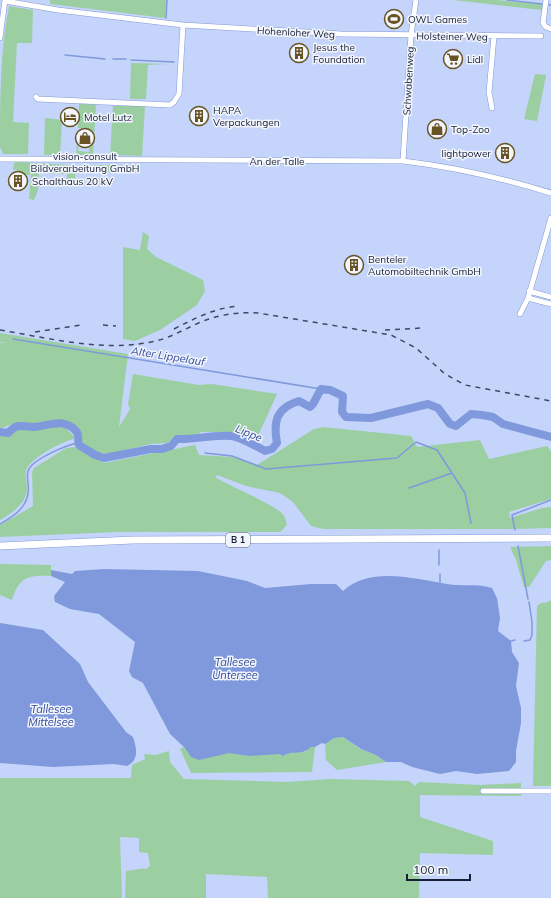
<svg xmlns="http://www.w3.org/2000/svg" width="551" height="898" viewBox="0 0 551 898" font-family="Mulish,sans-serif">
<rect width="100%" height="100%" fill="#c4d4fa"/>
<path fill="#9bcfa1" d="M50,0H166L165,18L50,4Z
M453,0H496L543,4L542,10Z
M9,6L33,10L32,43H17L13,122L29,123L28,154H3L0,147C0,99 0,54 9,6Z
M131,63L167,64L148,65L146,99H130Z
M535,74L546,75L537,121L524,119Z
M79,103L96,105L93,155H76L78,130H80L78,151L89,152L90,131L87,130V128H78Z
M113,106H145L142,156L110,155Z
M45,118L62,120L60,155H44Z
M17,162L70,165C76,170 76,175 74,183H67V174L39,173L38,190L34,200L29,199L31,175L16,174L17,170L13,169L14,163Z
M93,165H122L123,167L111,172L86,171V168Z
M143,232L149,236L147,249L156,257L203,280L205,291L197,305L160,330L135,341L123,339V247L140,250Z
M0,333L128,354L119,427L130,409L128,404L133,374L199,385L212,384L277,394L257,438H248L236,432H201L197,435H192V438L173,437L168,443L151,444L108,454L96,452L81,441C79,428 67,421 54,420C47,420 40,424 33,425C27,425 20,423 14,424C9,424 6,428 0,428V343H7L0,342Z
M54,426L65,428L74,436V439C63,441 33,457 27,468C24,475 27,482 27,489C26,504 11,514 0,520V435H9C20,424 22,430 35,429C41,429 48,427 54,426Z
M323,427L411,436L417,447L480,440L489,459L547,446L551,451V499L509,512L510,518L542,508L551,507V528L514,529H323L311,526L293,502L280,493L246,486L217,475L215,477C229,486 279,506 284,516C286,519 286,522 287,525L280,532H118L0,537V525L33,506L32,472L34,468L66,448L75,447L104,463L195,445L199,455L232,457L257,465L314,429Z
M551,546V560L546,561L529,587H524L516,560L510,547Z
M0,564L51,565V576C28,575 19,577 12,600L0,595Z
M548,601H551V786H533L537,606L541,603L548,602Z
M343,737L360,749L376,755L386,762L337,770L326,760L325,744L334,738Z
M311,746L315,747L312,772L191,773L180,749L184,747L191,757L229,753L279,754L283,756L288,753L305,752Z
M169,751L170,762L184,779L287,782L330,779L409,781L415,786L419,782L480,785L521,783V796L420,795V817L493,841V855L420,853L419,898H268L267,877L206,874V898H125L126,871C134,871 139,868 146,869L150,866L148,853L139,852V838L120,837L122,898H0V778H131L132,765L145,759L144,754L156,755Z"/>
<path fill="#7f99dc" d="M104,569L198,571L247,581L265,588L311,584H336L343,591C373,564 419,581 455,585C467,586 480,584 492,588L497,598L500,618L498,631L511,641L512,652L519,663L516,686L521,708V723L516,751V762L509,771L477,774L456,771L440,774L412,767L401,762H386L376,755L361,749L343,737L334,738L325,744L322,743L315,747H311C300,757 294,749 283,756L279,754L249,756L229,753L199,760L191,757L184,747L170,734L143,683L132,677L129,671L135,642L99,614L70,609L55,602L54,596L65,582L51,576V570L72,574L75,571Z
M0,623L43,630L80,664L88,682L126,732L133,737C137,749 139,760 127,766L114,764L53,767L0,763Z"/>
<g fill="none" stroke-linecap="round" stroke-linejoin="round">
<path stroke="#7f99dc" stroke-width="1.5" d="M507,0L551,5
M166,18L167,0
M65,55L105,59
M113,59H126
M131,60L174,62
M13,339L321,389
M205,453L232,456L266,469L397,458L416,442L437,450L465,493L471,523
M409,488L452,473
M0,524C16,515 31,505 28,484C28,479 26,473 29,469C35,458 67,445 78,443
M515,530L512,515L551,500
M518,546L528,599
M439,550V565
M440,574V582
M511,641L515,640
M524,641L530,640L532,635V622L529,602"/>
<path stroke="#7f99dc" stroke-width="8" d="M0,432L8,433C18,422 21,427 34,427C48,426 63,417 76,431C80,435 77,440 79,445L95,455L104,458L151,449H162L171,446L177,439C195,440 213,434 231,436C240,437 256,446 265,451L272,449L277,443C273,422 276,408 299,401L310,407L313,404L321,389L330,390L343,396L342,412L346,417L371,418L428,404L438,408L450,424L456,426L471,414L482,415L493,417L503,424L551,437"/>
<defs>
<path id="minor" d="M546,0L543,23L546,27L551,29
M5,1L58,10L183,25
M0,38L5,0
M36,97L38,99L170,105L174,102L179,94L183,25L341,34L541,36
M492,108L489,92L494,36
M0,159L403,161C454,167 502,178 551,193
M403,161L411,35L416,0
M529,291L551,297
M528,298L551,304
M520,314L528,298L551,218
M483,791H551"/>
<path id="highway" d="M0,546L133,540L551,538"/>
</defs>
<use href="#minor" stroke="#839ad6" stroke-width="6"/>
<use href="#highway" stroke="#839ad6" stroke-width="8"/>
<use href="#minor" stroke="#fff" stroke-width="5"/>
<use href="#highway" stroke="#fff" stroke-width="7"/>
<path stroke="#3f4965" stroke-width="1.5" stroke-dasharray="5 5" stroke-linecap="butt" d="M103,325L116,326
M174,329C196,318 214,308 239,306
M0,330C49,338 101,352 151,342C169,339 184,329 201,322C220,314 239,312 258,313L391,335L416,348L445,374L465,385L551,401
M385,330L422,328
M35,332L81,325"/>
</g>
<defs>
<symbol id="stadium-ring" viewBox="-11 -11 22 22"><circle r="9.5" fill="#f2f5fc" stroke="#685423" stroke-width="1.5"/><path d="M0-5a6.5 5 0 1 0 0 10a6.5 5 0 1 0 0-10ZM-3.5-1.8h7v3.6h-7Z" fill="#685423"/></symbol>
<symbol id="building-ring" viewBox="-11 -11 22 22"><circle r="9.5" fill="#f2f5fc" stroke="#685423" stroke-width="1.5"/><path d="M-4-6H4V6H1V3H-1V6H-4ZM-2.5-4.3h1.7v1.8h-1.7ZM.8-4.3h1.7v1.8H.8ZM-2.5-1h1.7V.8h-1.7ZM.8-1h1.7V.8H.8Z" fill="#685423"/></symbol>
<symbol id="supermarket-ring" viewBox="-11 -11 22 22"><circle r="9.5" fill="#f2f5fc" stroke="#685423" stroke-width="1.5"/><path d="M-6-5.5h2.5l.6 2H6L4.5 2H-2.5L-4.4-4H-6ZM-1.5 3.2a1.3 1.3 0 1 0 .1 0ZM3 3.2a1.3 1.3 0 1 0 .1 0Z" fill="#685423"/></symbol>
<symbol id="hotel-ring" viewBox="-11 -11 22 22"><circle r="9.5" fill="#f2f5fc" stroke="#685423" stroke-width="1.5"/><path d="M-6-4.5h1.5V1H6V5H4.5V3h-9V5H-6ZM-4 0a1.8 1.8 0 1 1 3.6 0ZM.5 0V-2.5h3Q6-2.5 6 0Z" fill="#685423"/></symbol>
<symbol id="shop-ring" viewBox="-11 -11 22 22"><circle r="9.5" fill="#f2f5fc" stroke="#685423" stroke-width="1.5"/><path d="M-5-2.5h2.3a2.7 3.5 0 0 1 5.4 0H5L5.5 6h-11ZM-1.5-2.5h3a1.5 2.3 0 0 0-3 0Z" fill="#685423"/></symbol>
</defs>
<g fill-rule="evenodd">
<use href="#stadium-ring" x="383" y="8" width="22" height="22"/>
<use href="#building-ring" x="288" y="42" width="22" height="22"/>
<use href="#supermarket-ring" x="442" y="48" width="22" height="22"/>
<use href="#building-ring" x="188" y="105" width="22" height="22"/>
<use href="#hotel-ring" x="59" y="106" width="22" height="22"/>
<use href="#shop-ring" x="426" y="118" width="22" height="22"/>
<use href="#shop-ring" x="74" y="127" width="22" height="22"/>
<use href="#building-ring" x="494" y="142" width="22" height="22"/>
<use href="#building-ring" x="7" y="170" width="22" height="22"/>
<use href="#building-ring" x="343" y="254" width="22" height="22"/>
</g>
<g text-anchor="middle" stroke-width="3" stroke-linejoin="round" paint-order="stroke">
<rect fill="#f2f5fc" stroke="#585e71" stroke-width="1" x="226" y="533" width="24" height="14" rx="3"/>
<g font-size="9" font-weight="bold" fill="#161e36">
<text x="238" y="543">B 1</text>
</g>
<g font-size="10" fill="#161e36" stroke="#f2f5fc" text-anchor="start">
<text x="408" y="23">OWL Games</text>
<text x="313" y="51">Jesus the<tspan x="313" dy="12">Foundation</tspan></text>
<text x="467" y="63">Lidl</text>
<text x="213" y="114">HAPA<tspan x="213" dy="12">Verpackungen</tspan></text>
<text x="84" y="121">Motel Lutz</text>
<text x="451" y="133">Top-Zoo</text>
<text x="491" y="157" text-anchor="end">lightpower</text>
<text x="85" y="160" text-anchor="middle">vision-consult<tspan x="85" dy="12">Bildverarbeitung GmbH</tspan></text>
<text x="32" y="185">Schalthaus 20 kV</text>
<text x="368" y="263">Benteler<tspan x="368" dy="12">Automobiltechnik GmbH</tspan></text>
</g>
<g font-size="10" fill="#161e36" stroke="#f2f5fc">
<text transform="translate(296 32) rotate(3)" y="4">Hohenloher Weg</text>
<text transform="translate(452 36) rotate(1)" y="4">Holsteiner Weg</text>
<text transform="translate(408 81) rotate(-87)" y="4">Schwabenweg</text>
<text x="277" y="165">An der Talle</text>
</g>
<g font-size="11" font-style="italic" fill="#324a9a" stroke="#f2f5fc">
<text transform="translate(168 356) rotate(9)" y="4">Alter Lippelauf</text>
<text transform="translate(249 433) rotate(22)" y="4">Lippe</text>
<text x="235" y="666">Tallesee<tspan x="235" dy="13">Untersee</tspan></text>
<text x="51" y="713">Tallesee<tspan x="51" dy="13">Mittelsee</tspan></text>
</g>
</g>
<path d="M407 874v6h63v-6" fill="none" stroke="#161e36" stroke-width="2"/>
<text x="413" y="874" font-size="12" fill="#161e36" stroke="#f2f5fc" stroke-width="3" paint-order="stroke">100 m</text>
</svg>
